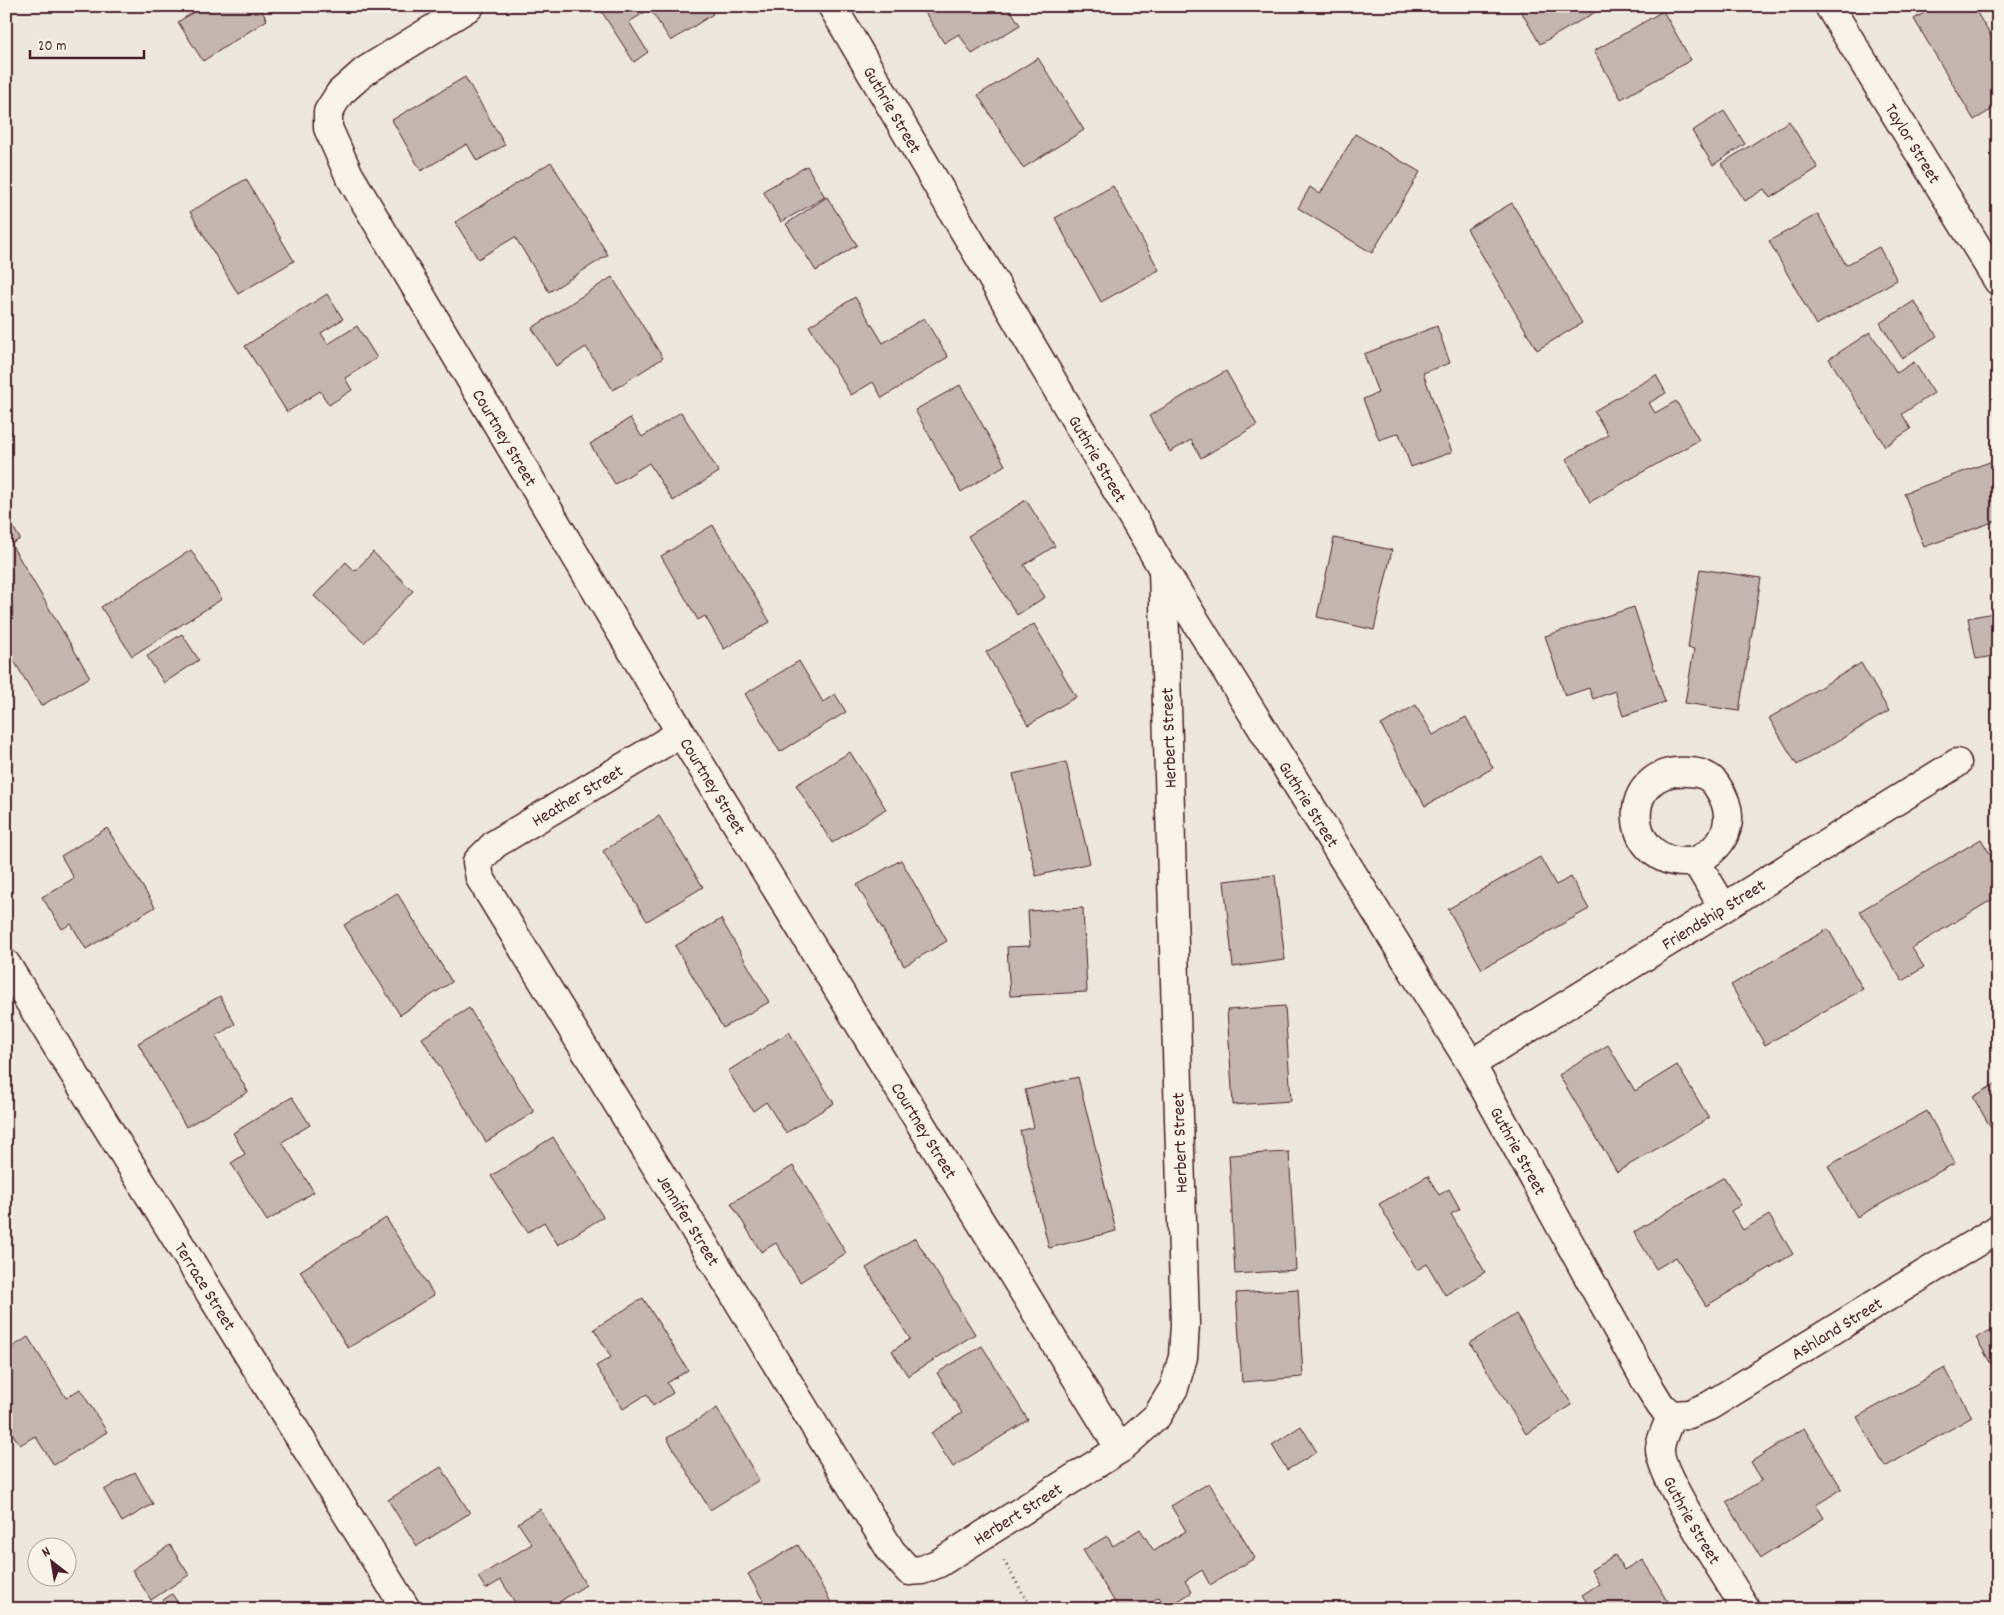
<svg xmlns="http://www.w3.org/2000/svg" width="2004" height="1615" viewBox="0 0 2004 1615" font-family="Dekko,sans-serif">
<rect width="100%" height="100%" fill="#ece6dd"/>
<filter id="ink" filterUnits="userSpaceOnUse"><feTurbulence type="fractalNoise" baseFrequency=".02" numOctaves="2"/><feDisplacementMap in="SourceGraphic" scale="10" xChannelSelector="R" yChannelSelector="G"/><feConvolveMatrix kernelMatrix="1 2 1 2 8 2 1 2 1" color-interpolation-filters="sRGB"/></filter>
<g filter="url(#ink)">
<path fill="#c4b5b0" stroke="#4a1f2b" d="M203,6H259L267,20L203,61L178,22Z
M598,6H708L713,14L671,41L650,9L629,22L648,52L634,62Z
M921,6H1008L1020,25L972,54L959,34L944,43Z
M1518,6H1594L1597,11L1540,44Z
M1935,6H1973L1998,48V106L1974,120L1914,19Z
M1663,11L1691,60L1621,99L1594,51Z
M1038,58L1084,130L1023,168L978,95Z
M465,77L505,145L477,161L467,144L421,171L392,120Z
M1724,111L1745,144L1713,165L1692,131Z
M1789,121L1818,168L1770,198L1764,189L1745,201L1721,164Z
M1355,134L1420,172L1372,253L1298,208L1310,187L1320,194Z
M551,162L608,255L549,292L515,237L478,259L455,222Z
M807,166L825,197L781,222L763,191Z
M246,179L294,261L238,294L190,212Z
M1113,186L1159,270L1101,302L1055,218Z
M827,197L857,245L816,271L786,224Z
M1512,203L1582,323L1537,350L1467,229Z
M1818,214L1846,265L1879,247L1897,280L1816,325L1769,241Z
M612,277L663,358L613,390L586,347L556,366L532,328Z
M327,294L343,319L321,333L328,344L357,326L377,358L345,378L352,390L329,405L320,391L287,412L245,346Z
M855,297L883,343L924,318L948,357L882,398L873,382L851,395L809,326Z
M1914,301L1937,336L1902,358L1880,323Z
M1437,326L1450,363L1423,373L1452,452L1411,467L1399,433L1379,440L1363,399L1378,393L1364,354Z
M1870,332L1897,373L1914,362L1934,393L1902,414L1911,429L1885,446L1829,359Z
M1226,371L1257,425L1201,458L1191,440L1170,452L1149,416Z
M1656,375L1666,393L1649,403L1655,413L1676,401L1699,440L1590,502L1566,459L1608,435L1594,411Z
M960,385L1005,465L961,492L915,410Z
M681,412L719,472L673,501L649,463L615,484L590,444L630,418L642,437Z
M1998,459V520L1924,547L1904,493Z
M1026,500L1055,546L1024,565L1045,597L1017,615L968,536Z
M8,518L20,539L11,544L90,677L41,706L8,651L6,653V519Z
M713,525L770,622L724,649L705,616L698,620L661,556Z
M1334,538L1392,550L1374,630L1317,617Z
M191,550L222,599L132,656L101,607Z
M373,552L413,591L364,643L314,596L346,562L355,571Z
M1700,569L1761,578L1739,711L1685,703L1694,649L1688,648Z
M1634,607L1665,702L1623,716L1615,691L1593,699L1589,688L1565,696L1545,636Z
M1998,612V655L1976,659L1968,618Z
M1034,624L1076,697L1028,725L986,652Z
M182,634L199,660L164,683L147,656Z
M799,661L823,702L835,694L846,712L780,752L745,694Z
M1861,663L1889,711L1797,765L1769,718Z
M1416,705L1433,735L1466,717L1493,768L1425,806L1381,725Z
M850,752L886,809L832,843L796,785Z
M1066,762L1090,863L1036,876L1013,774Z
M659,816L703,887L647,921L603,851Z
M107,828L155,907L86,949L71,924L62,929L42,897L74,878L61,856Z
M1981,839L1998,867V896L1912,948L1924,967L1902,981L1860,911Z
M1540,857L1556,885L1571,877L1589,909L1482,969L1448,909Z
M901,860L947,941L904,966L857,885Z
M1275,875L1285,960L1233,967L1224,881Z
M397,893L452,982L400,1015L344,925Z
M1083,908L1087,992L1010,996L1007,947L1030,946L1028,911Z
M721,919L769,1002L723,1028L675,946Z
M1828,929L1863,989L1765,1045L1731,985Z
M220,996L235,1024L216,1036L248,1092L186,1127L138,1043Z
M1285,1006L1291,1101L1233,1105L1227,1010Z
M469,1008L534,1112L486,1142L422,1038Z
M789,1032L834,1103L786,1133L766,1102L753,1111L728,1071Z
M1608,1045L1635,1091L1677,1065L1709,1118L1617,1172L1559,1075Z
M1078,1077L1116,1231L1049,1248L1020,1131L1034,1127L1025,1090Z
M1998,1082V1140L1973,1097Z
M292,1097L310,1125L282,1142L314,1192L267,1221L231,1163L245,1154L233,1133Z
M1927,1111L1955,1163L1857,1217L1828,1166Z
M553,1137L603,1217L558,1245L544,1222L528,1232L491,1176Z
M1289,1152L1296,1270L1235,1274L1229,1155Z
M793,1166L846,1253L800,1282L776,1243L761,1252L731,1203Z
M1428,1176L1439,1195L1449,1189L1460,1209L1451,1214L1485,1272L1445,1295L1427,1264L1417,1270L1379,1204Z
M1724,1177L1741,1205L1731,1211L1743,1230L1769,1215L1793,1254L1706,1306L1676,1257L1656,1269L1634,1232Z
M386,1218L434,1295L348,1348L300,1271Z
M915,1238L975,1334L908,1376L892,1351L910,1339L866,1268Z
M1298,1289L1303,1377L1242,1382L1236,1293Z
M643,1298L688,1370L667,1383L673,1393L653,1406L647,1394L623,1409L596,1366L611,1357L594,1329Z
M1516,1314L1572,1405L1526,1434L1470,1343Z
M1998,1326V1376L1976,1338Z
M28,1337L66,1398L80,1389L107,1432L54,1465L35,1436L20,1445L6,1424V1351Z
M982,1346L1028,1420L953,1467L931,1433L962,1413L937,1373Z
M1945,1368L1972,1417L1885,1467L1857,1417Z
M717,1408L759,1480L710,1510L667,1438Z
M1301,1426L1317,1452L1287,1470L1272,1445Z
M1804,1428L1842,1489L1816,1505L1824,1518L1761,1558L1726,1502L1762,1480L1751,1462Z
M441,1467L470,1513L417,1546L388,1500Z
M135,1472L153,1504L122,1522L104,1490Z
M1209,1483L1255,1558L1210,1585L1202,1570L1185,1581L1192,1592L1166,1609L1159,1597L1140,1609H1119L1083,1550L1107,1536L1113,1546L1140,1529L1154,1551L1186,1531L1171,1506Z
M540,1509L586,1585L548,1609H519L501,1580L486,1589L478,1577L532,1544L518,1523Z
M170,1545L189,1575L151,1600L132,1570Z
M798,1545L835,1609H768L748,1574Z
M1615,1555L1624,1570L1642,1559L1673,1609H1591L1582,1595L1599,1584L1591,1570Z
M172,1594L182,1609H150Z"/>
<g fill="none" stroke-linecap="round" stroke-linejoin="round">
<defs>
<g id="minor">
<path id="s1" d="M470,6L365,71L340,93L328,112V128L349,175L681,733L1120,1449"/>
<path id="s2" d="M832,6L1163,569L1471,1064L1648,1385L1661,1406L1671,1415C1668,1425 1661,1438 1660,1448C1658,1475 1729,1580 1746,1609"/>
<path id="s3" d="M1829,6L1998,281"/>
<path id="s4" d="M681,733L495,844L477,862L480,878L891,1551L909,1571L922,1570L939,1563L1120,1449L1157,1416L1174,1388L1183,1357L1185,1324L1163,569"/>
<path d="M1696,861C1728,845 1738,817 1717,786C1711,776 1699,772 1688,772C1615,766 1622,873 1696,861L1723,907"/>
<path id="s5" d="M6,964L406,1609"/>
<path id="s6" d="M1471,1064L1957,763"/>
<path id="s7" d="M1671,1415L1689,1414L1709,1406L1998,1229"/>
</g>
</defs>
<use href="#minor" stroke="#4a1f2b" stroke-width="31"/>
<path stroke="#4a1f2b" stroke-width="3" stroke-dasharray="1 4" stroke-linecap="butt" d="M1004,1561L1032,1609"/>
<use href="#minor" stroke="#f7f3e8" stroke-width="28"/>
</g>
</g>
<g text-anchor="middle" stroke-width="4" stroke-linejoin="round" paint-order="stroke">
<g font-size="18" fill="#4a1f2b" stroke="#f7f3e8">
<text dy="6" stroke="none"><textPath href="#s2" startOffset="120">Guthrie Street</textPath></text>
<text dy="6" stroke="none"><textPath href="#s3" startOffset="161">Taylor Street</textPath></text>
<text dy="6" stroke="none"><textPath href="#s1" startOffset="552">Courtney Street</textPath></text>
<text dy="6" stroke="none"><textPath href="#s2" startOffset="525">Guthrie Street</textPath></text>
<text transform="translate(1168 738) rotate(-92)" y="6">Herbert Street</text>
<text dy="6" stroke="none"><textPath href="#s1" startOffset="958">Courtney Street</textPath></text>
<text transform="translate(577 795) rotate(-31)" y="6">Heather Street</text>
<text dy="6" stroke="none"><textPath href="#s2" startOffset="930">Guthrie Street</textPath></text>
<text dy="6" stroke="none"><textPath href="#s6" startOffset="285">Friendship Street</textPath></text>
<text dy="6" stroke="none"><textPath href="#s1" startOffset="1362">Courtney Street</textPath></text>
<text transform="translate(1179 1143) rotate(-92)" y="6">Herbert Street</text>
<text dy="6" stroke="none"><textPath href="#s2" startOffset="1335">Guthrie Street</textPath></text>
<text dy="6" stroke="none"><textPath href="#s4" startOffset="659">Jennifer Street</textPath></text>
<text dy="6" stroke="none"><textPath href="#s5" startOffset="379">Terrace Street</textPath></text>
<text dy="6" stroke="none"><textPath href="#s7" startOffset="189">Ashland Street</textPath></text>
<text dy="6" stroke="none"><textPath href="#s4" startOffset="1198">Herbert Street</textPath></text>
<text dy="6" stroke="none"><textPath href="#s2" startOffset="1755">Guthrie Street</textPath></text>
</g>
</g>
<rect width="2004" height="1615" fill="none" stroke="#f7f3e8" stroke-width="25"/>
<rect x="12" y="12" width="1979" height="1590" fill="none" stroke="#4a1f2b" stroke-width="2" filter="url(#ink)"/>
<g transform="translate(52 1562) rotate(329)"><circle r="24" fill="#f7f3e8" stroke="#b29e9c"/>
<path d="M0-4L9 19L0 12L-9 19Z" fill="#4a1f2b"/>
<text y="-8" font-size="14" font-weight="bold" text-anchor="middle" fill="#4a1f2b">N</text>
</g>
<path d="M30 50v8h114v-8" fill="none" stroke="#4a1f2b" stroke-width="2.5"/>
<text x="38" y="50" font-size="15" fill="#4a1f2b" stroke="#f7f3e8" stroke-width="4" paint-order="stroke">20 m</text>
</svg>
